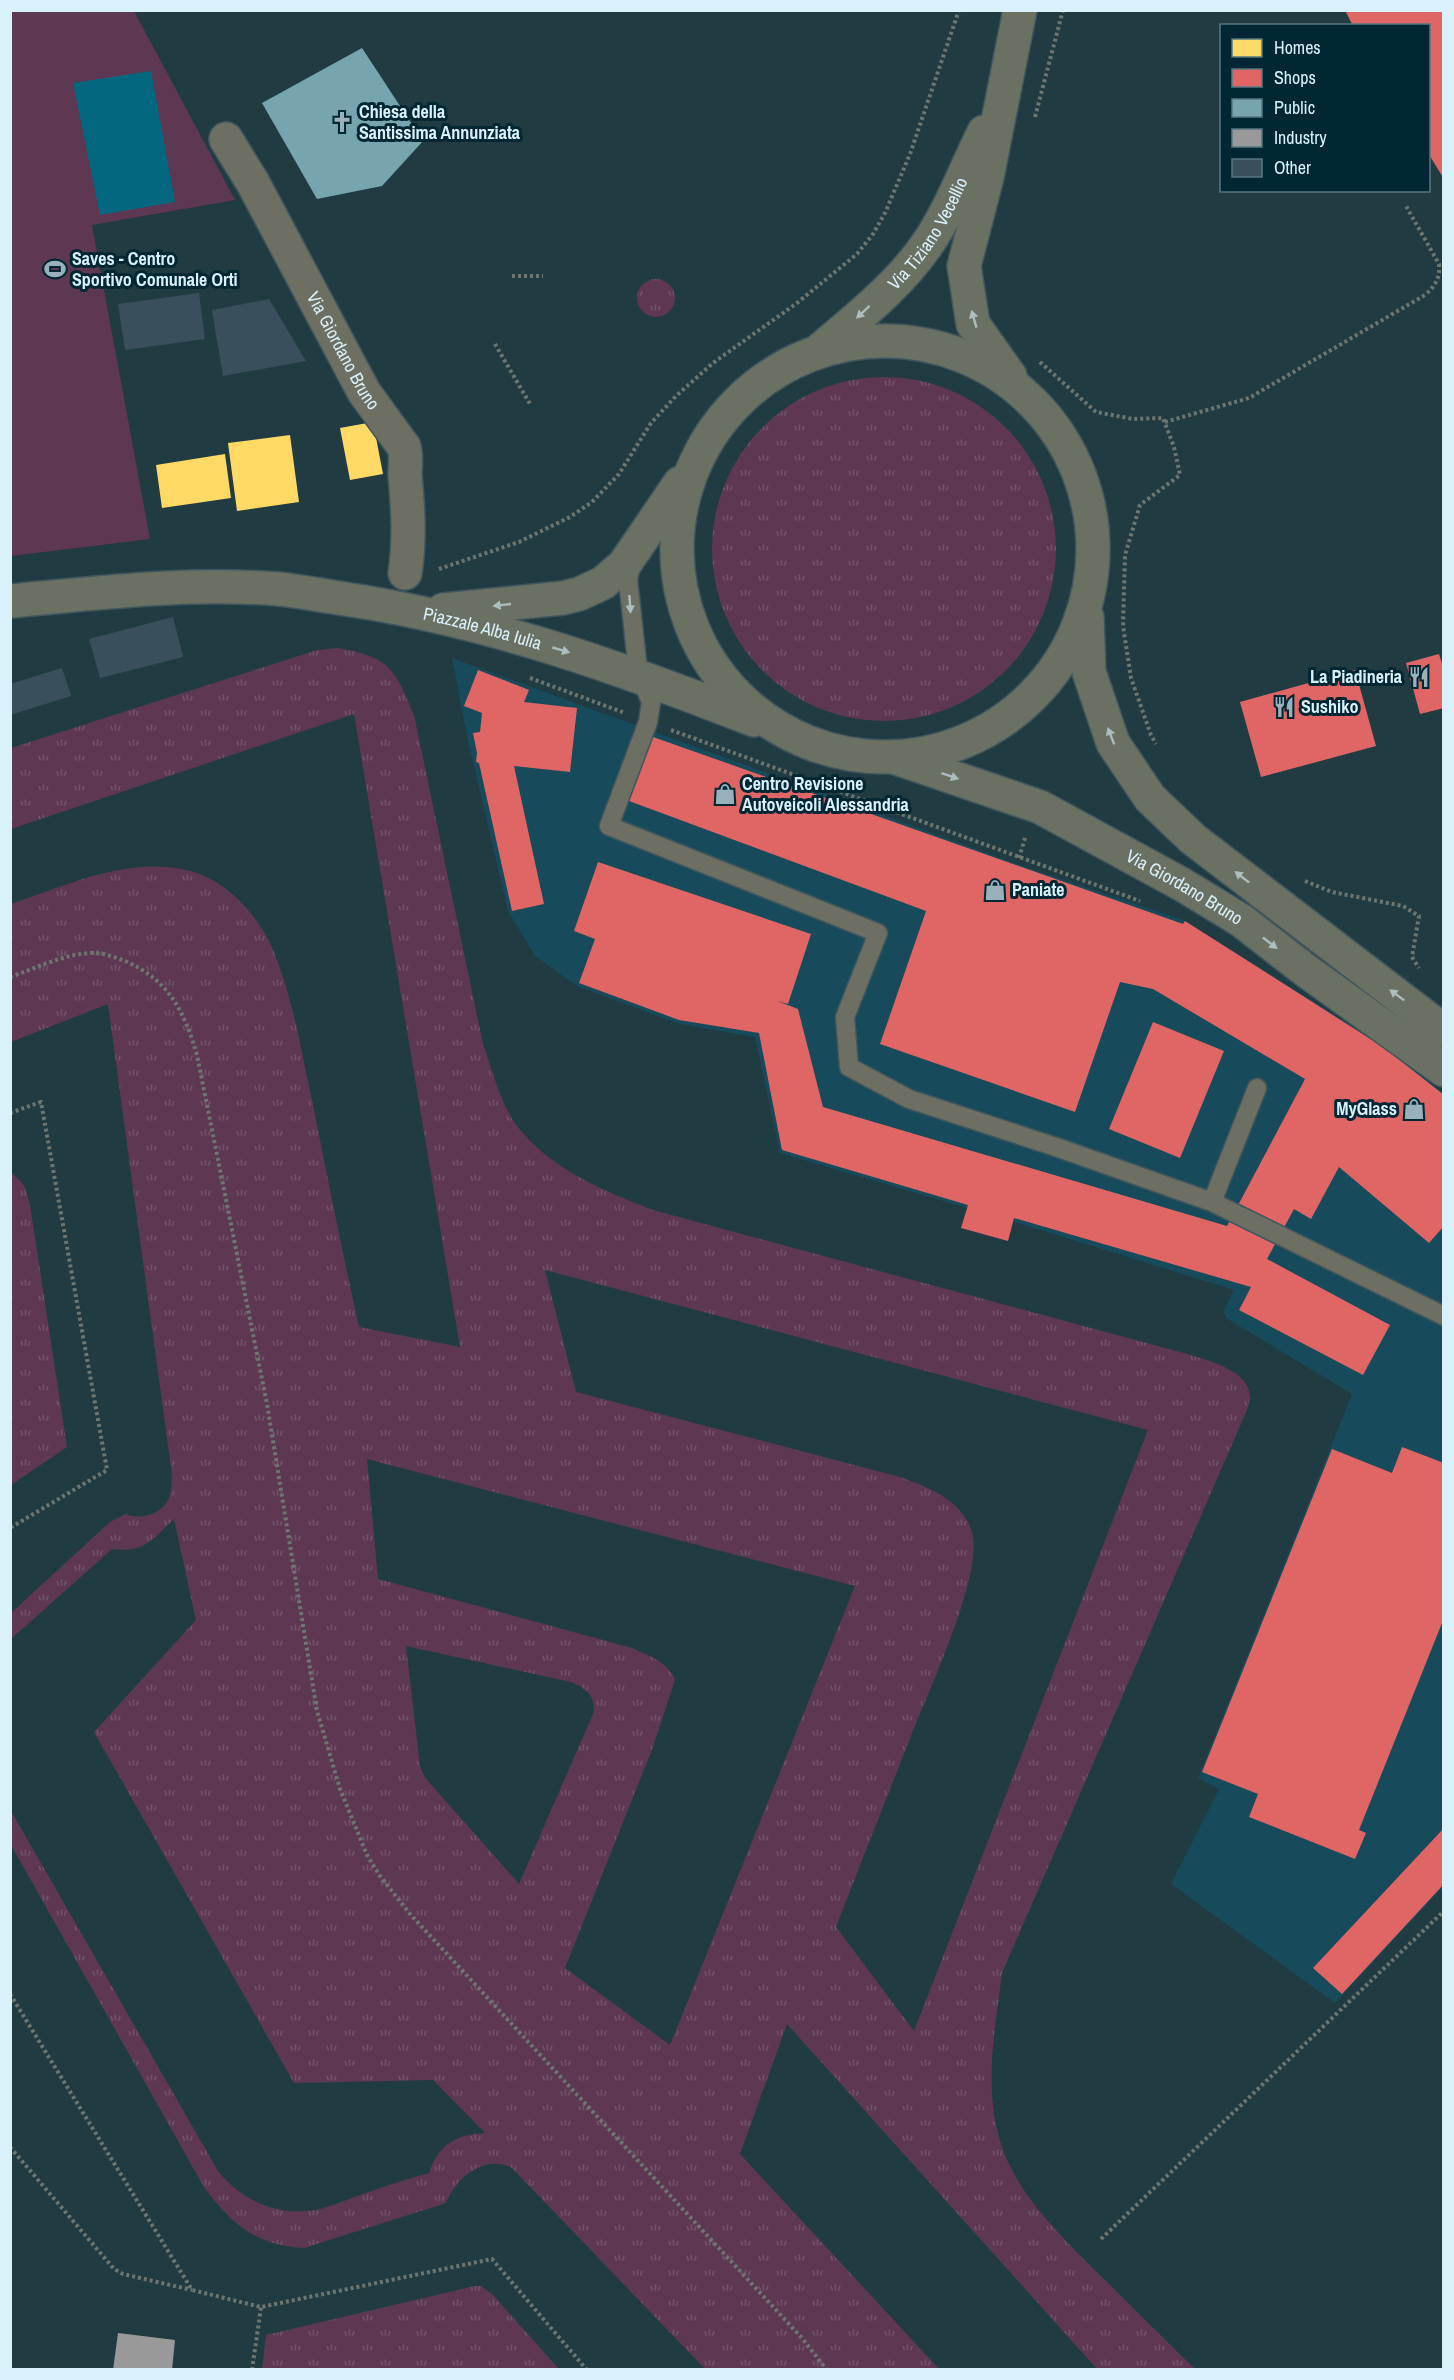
<svg xmlns="http://www.w3.org/2000/svg" width="1454" height="2380" viewBox="0 0 1454 2380" font-family="'Archivo Narrow',sans-serif">
<defs>
<pattern id="grass-tufts" width="24" height="20" patternUnits="userSpaceOnUse" patternTransform="scale(1.5)"><rect width="24" height="20" fill="#5e3753"/><path d="M3 7l-1-3M5 7V3M7 7l1-3M15 17l-1-3M17 17v-4M19 17l1-3" fill="none" stroke="#74546d"/></pattern>
</defs>
<rect width="100%" height="100%" fill="#213b43"/>
<path fill="#174a5a" d="M452,658L1017,864L1183,920L1384,1046L1443,1093V1887L1335,2003L1171,1884L1219,1789L1198,1778L1352,1394L1226,1318L1224,1310L1234,1290L1018,1223L780,1153L755,1037L680,1024L577,986L535,956L508,911L468,741Z"/>
<path fill="url(#grass-tufts)" fill-rule="evenodd" d="M637 298a19 19 0 1 1 38 0a19 19 0 1 1-38 0Z
M712 549a172 172 0 1 1 344 0a172 172 0 1 1-344 0Z
M338,648C390,657 395,669 414,715L483,1044C492,1069 501,1105 517,1126C550,1169 604,1191 653,1210L1191,1355C1210,1361 1249,1371 1250,1396C1250,1401 1248,1406 1247,1410L1002,1973C995,2029 983,2088 1001,2144C1017,2196 1067,2242 1105,2280C1135,2310 1165,2340 1195,2369H1097L787,2024L740,2154L939,2369H705L512,2168C484,2154 456,2178 446,2203L304,2248C257,2246 231,2224 204,2187L11,1845V1811L218,2171C242,2201 277,2216 315,2210C331,2207 348,2199 363,2194C385,2186 407,2179 429,2173C439,2144 455,2135 485,2133L433,2080L294,2083L94,1732L196,1620L174,1519C151,1540 146,1553 112,1549L11,1639V1613L110,1522L126,1514C142,1521 165,1513 170,1495C172,1489 171,1481 172,1475L108,1004L11,1042V904C68,885 129,855 191,871C227,881 259,916 273,950C293,998 301,1050 312,1100C327,1175 342,1251 359,1327L460,1347L354,714L11,829V748L317,650ZM545,1270L1148,1430L914,2031L836,1927C861,1863 886,1799 911,1736C928,1693 984,1573 972,1533C964,1501 928,1487 900,1477L576,1392ZM367,1459L855,1586L670,2045L565,1968L653,1747L675,1680C667,1661 650,1656 632,1648L378,1579ZM406,1646L571,1682C586,1688 597,1697 593,1714L519,1884L434,1788L424,1776L420,1766Z
M11,1172L24,1185L30,1205L67,1447L11,1485Z
M475,2286H481L492,2294L559,2369H262L266,2335Z"/>
<path fill="#5e3753" d="M11,11H134L235,200L92,225L150,539L11,556Z"/>
<path fill="#036780" d="M151,71L175,202L100,215L73,83Z"/>
<path fill="#ffd966" d="M373,422L383,474L350,480L340,428Z
M290,435L299,502L237,511L228,443Z
M225,454L231,498L162,508L156,465Z"/>
<path fill="#e06666" d="M1345,10H1444V179L1428,153V26H1353Z
M1439,654L1444,670V708L1420,714L1406,663Z
M478,670L529,690L524,702L577,708L570,772L514,766L544,904L512,911L479,763L476,762L477,753L473,733L480,732L482,713L464,706Z
M1355,670L1376,746L1261,777L1240,702Z
M653,737L1183,924L1185,921L1383,1047L1444,1095V1226L1429,1243L1339,1167L1311,1219L1294,1209L1267,1259L1390,1325L1363,1375L1239,1310L1251,1287L1014,1218L1008,1241L961,1228L968,1205L782,1150L759,1033L679,1020L579,983L595,939L574,931L598,862L811,934L788,1004L777,1001L798,1009L823,1107L1227,1226L1305,1079L1153,989L1120,982L1075,1112L880,1044L926,911L629,801Z
M1153,1022L1224,1051L1180,1158L1109,1129Z
M1402,1447L1444,1463V1618L1359,1830L1366,1833L1355,1859L1249,1817L1258,1794L1202,1772L1332,1449L1392,1473Z
M1444,1828V1884L1342,1994L1313,1968Z"/>
<path fill="#76a5af" d="M362,48L423,141L382,186L317,199L262,103Z"/>
<path fill="#999" d="M118,2333L175,2340L172,2370H113Z"/>
<path fill="#39505c" d="M199,293L205,339L125,350L118,304Z
M269,299L306,361L223,376L212,310Z
M173,617L183,657L100,678L89,639Z
M62,668L71,696L10,715V684Z"/>
<g fill="none" stroke-linecap="round" stroke-linejoin="round">
<defs>
<path id="lane" d="M632,560L628,580L637,662L640,676L651,702L648,722L609,826L878,933L845,1017L849,1067L909,1099L1056,1147L1212,1202L1257,1088
M1212,1202L1444,1316"/>
<g id="street">
<path id="s1" d="M226,139L253,183L364,392L404,447C407,457 405,464 405,475C408,508 410,540 405,573"/>
</g>
<g id="secondary">
<circle cx="885" cy="549" r="208"/>
<path id="s2" d="M821,349C857,318 898,286 926,246C950,212 965,170 984,132"/>
<path d="M1010,376L973,324L964,266L987,177L1020,10"/>
<path id="s3" d="M10,601C99,593 188,582 278,589C300,591 323,596 345,599C487,620 621,668 754,720"/>
<path d="M443,610L563,598L579,594L603,583L624,565L680,483"/>
<path d="M1087,617L1089,672L1113,743L1150,798L1193,839L1444,1031"/>
<path id="s4" d="M899,759L1040,807L1183,885L1242,921L1305,970L1444,1070"/>
</g>
</defs>
<use href="#lane" stroke="#41565e" stroke-width="21"/>
<use href="#street" stroke="#41565e" stroke-width="36"/>
<use href="#secondary" stroke="#41565e" stroke-width="36"/>
<path stroke="#6e7670" stroke-width="4" stroke-dasharray="3 3" stroke-linecap="butt" d="M1035,117L1063,10
M512,276H543
M495,344L530,404
M1040,362L1096,412L1133,419L1163,418L1174,447L1180,475L1140,505L1125,555L1123,626L1131,678L1151,735L1156,744
M1165,422L1249,398L1425,295C1436,285 1440,278 1439,264L1406,206
M439,569L519,542L570,517L592,502L619,474L651,423L676,396L713,363L797,303L857,254L873,234L885,213L910,154L959,10
M530,678L625,713
M671,730L1140,901
M1019,858L1026,835
M1305,881L1332,892L1403,906L1419,916L1412,957L1419,968
M10,977C36,968 62,955 89,953C102,952 114,957 125,961C169,980 184,1011 197,1055L267,1404L317,1711L340,1789L367,1855L380,1876L410,1914L801,2337L827,2370
M10,1113L41,1102L107,1470L10,1528
M10,1994L192,2290L261,2307L492,2259L587,2370
M10,2147L114,2269L123,2274L192,2290
M1101,2239L1444,1911
M252,2370L261,2307"/>
<use href="#lane" stroke="#6c6f62" stroke-width="18"/>
<use href="#street" stroke="#6c6f62" stroke-width="33"/>
<use href="#secondary" stroke="#6b7162" stroke-width="33"/>
</g>
<defs><path id="oneway-solid" d="M-6-.8H1V-3.2L6.5 0L1 3.2V.8H-6Z" transform="scale(1.5)"/></defs>
<g fill="#adbebe">
<use href="#oneway-solid" transform="translate(863 312) rotate(137)"/>
<use href="#oneway-solid" transform="translate(974 319) rotate(-106)"/>
<use href="#oneway-solid" transform="translate(502 605) rotate(174)"/>
<use href="#oneway-solid" transform="translate(561 650) rotate(16)"/>
<use href="#oneway-solid" transform="translate(1111 736) rotate(-111)"/>
<use href="#oneway-solid" transform="translate(950 776) rotate(19)"/>
<use href="#oneway-solid" transform="translate(1242 877) rotate(-142)"/>
<use href="#oneway-solid" transform="translate(1270 943) rotate(38)"/>
<use href="#oneway-solid" transform="translate(1397 995) rotate(-143)"/>
</g>
<use fill="#adbdbe" href="#oneway-solid" transform="translate(630 604) rotate(86)"/>
<defs>
<symbol id="church-bare" viewBox="-9 -9 18 18"><path d="M-1.2-6h2.4v3.5h3.3v2.4h-3.3V6h-2.4V-.1h-3.3v-2.4h3.3Z" fill="#99b1bb" stroke="#002733" stroke-width="2.5" paint-order="stroke"/></symbol>
<symbol id="stadium-bare" viewBox="-9 -9 18 18"><path d="M0-5a6.5 5 0 1 0 0 10a6.5 5 0 1 0 0-10ZM-3.5-1.8h7v3.6h-7Z" fill="#99b1bb" stroke="#002733" stroke-width="2.5" paint-order="stroke"/></symbol>
<symbol id="restaurant-bare" viewBox="-9 -9 18 18"><path d="M-5-6h1v4h1v-4h1v4h1v-4h1v5L-1.5 .5V6h-2V.5L-5-1ZM5-6V6H3V1.5H1.5Q1.5-4 5-6Z" fill="#99b1bb" stroke="#002733" stroke-width="2.5" paint-order="stroke"/></symbol>
<symbol id="shop-bare" viewBox="-9 -9 18 18"><path d="M-5-2.5h2.3a2.7 3.5 0 0 1 5.4 0H5L5.5 6h-11ZM-1.5-2.5h3a1.5 2.3 0 0 0-3 0Z" fill="#99b1bb" stroke="#002733" stroke-width="2.5" paint-order="stroke"/></symbol>
</defs>
<g fill-rule="evenodd">
<use href="#church-bare" x="327" y="107" width="30" height="30"/>
<use href="#stadium-bare" x="40" y="254" width="30" height="30"/>
<use href="#restaurant-bare" x="1404" y="662" width="30" height="30"/>
<use href="#restaurant-bare" x="1269" y="692" width="30" height="30"/>
<use href="#shop-bare" x="710" y="779" width="30" height="30"/>
<use href="#shop-bare" x="980" y="875" width="30" height="30"/>
<use href="#shop-bare" x="1399" y="1094" width="30" height="30"/>
</g>
<g text-anchor="middle" stroke-width="6" stroke-linejoin="round" paint-order="stroke">
<g font-size="18" font-weight="bold" fill="#d9f1fb" stroke="#002733" text-anchor="start">
<text x="359" y="118">Chiesa della<tspan x="359" dy="21">Santissima Annunziata</tspan></text>
<text x="72" y="265">Saves - Centro<tspan x="72" dy="21">Sportivo Comunale Orti</tspan></text>
<text x="1402" y="683" text-anchor="end">La Piadineria</text>
<text x="1301" y="713">Sushiko</text>
<text x="742" y="790">Centro Revisione<tspan x="742" dy="21">Autoveicoli Alessandria</tspan></text>
<text x="1012" y="896">Paniate</text>
<text x="1397" y="1115" text-anchor="end">MyGlass</text>
</g>
<g font-size="18" fill="#d9f1fb" stroke="#002733">
<text dy="6" stroke="none"><textPath href="#s2" startOffset="159">Via Tiziano Vecellio</textPath></text>
<text dy="6" stroke="none"><textPath href="#s1" startOffset="242">Via Giordano Bruno</textPath></text>
<text dy="6" stroke="none"><textPath href="#s3" startOffset="477">Piazzale Alba Iulia</textPath></text>
<text dy="6" stroke="none"><textPath href="#s4" startOffset="314">Via Giordano Bruno</textPath></text>
</g>
</g>
<rect width="1454" height="2380" fill="none" stroke="#d9f1fb" stroke-width="24"/>
<rect x="1220" y="24" width="210" height="168" fill="#002733" stroke="#577883" stroke-width="1.5"/>
<rect x="1232" y="39" width="30" height="18" fill="#ffd966" stroke="#577883" stroke-width="1.5"/>
<text x="1274" y="54" font-size="18" fill="#d9f1fb">Homes</text>
<rect x="1232" y="69" width="30" height="18" fill="#e06666" stroke="#577883" stroke-width="1.5"/>
<text x="1274" y="84" font-size="18" fill="#d9f1fb">Shops</text>
<rect x="1232" y="99" width="30" height="18" fill="#76a5af" stroke="#577883" stroke-width="1.5"/>
<text x="1274" y="114" font-size="18" fill="#d9f1fb">Public</text>
<rect x="1232" y="129" width="30" height="18" fill="#999999" stroke="#577883" stroke-width="1.5"/>
<text x="1274" y="144" font-size="18" fill="#d9f1fb">Industry</text>
<rect x="1232" y="159" width="30" height="18" fill="#39505c" stroke="#577883" stroke-width="1.5"/>
<text x="1274" y="174" font-size="18" fill="#d9f1fb">Other</text>
</svg>
